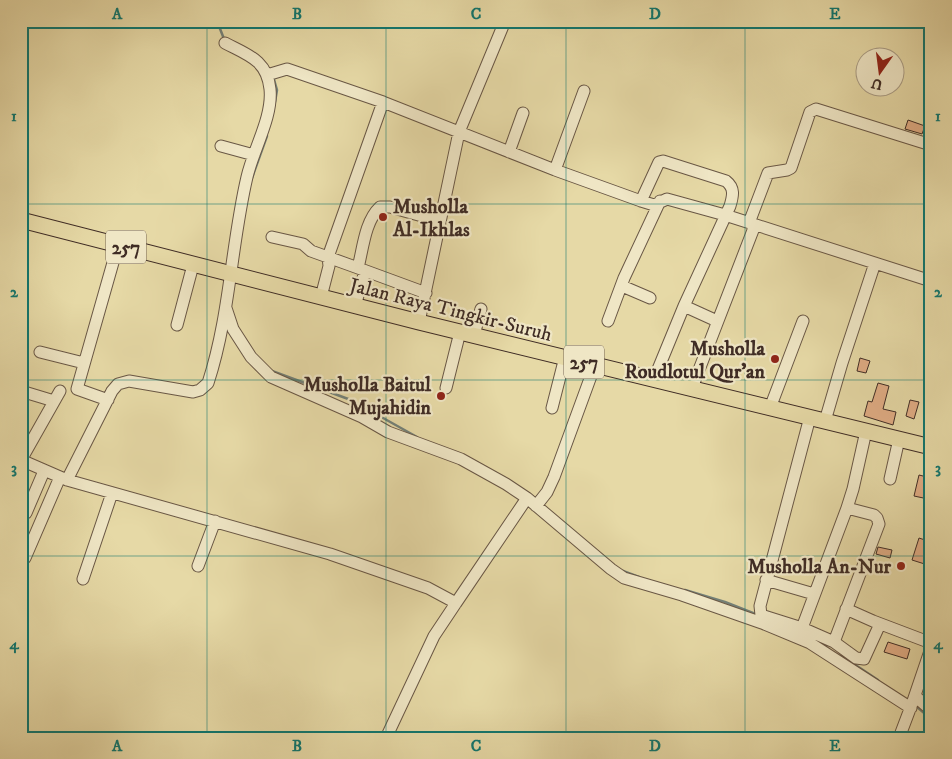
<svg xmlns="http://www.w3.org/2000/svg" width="952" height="759" viewBox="0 0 952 759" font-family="'IM FELL DW Pica',serif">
<rect width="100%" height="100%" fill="#e6d9a6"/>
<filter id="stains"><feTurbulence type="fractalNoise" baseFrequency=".004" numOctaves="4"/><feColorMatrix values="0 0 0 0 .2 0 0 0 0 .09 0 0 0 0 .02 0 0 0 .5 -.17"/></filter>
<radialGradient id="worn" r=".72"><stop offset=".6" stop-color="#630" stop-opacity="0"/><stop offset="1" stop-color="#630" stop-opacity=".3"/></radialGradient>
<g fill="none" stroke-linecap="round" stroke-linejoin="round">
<path stroke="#748178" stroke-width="2.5" d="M217,21L224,39L226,40
M273,76L277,90L275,102
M252,178L267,136
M272,371L351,400L417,437
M623,571L639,577
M685,590L725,602L758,615
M854,664L878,680
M916,706L931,719"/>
</g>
<path fill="#e1ad85" stroke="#3f2c25" d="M908,120L925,126L922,134L905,129Z
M860,358L870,361L866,373L857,371Z
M878,383L889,386L883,409L896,412L893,425L864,416L868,401L872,402Z
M910,400L919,402L914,419L906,416Z
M919,475L931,478V489L928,499L914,496Z
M919,538L931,542V566L912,560Z
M878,547L892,550L890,558L876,554Z
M888,642L910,649L907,659L884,652Z"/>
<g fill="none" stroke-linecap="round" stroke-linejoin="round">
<defs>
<path id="minor" d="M267,75L287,69L383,102L555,170L641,201L654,205L667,199L725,215L931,281
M221,146L254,155
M509,152L523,113
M555,170L584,91
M641,201L659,162L663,161L726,181C735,188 733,196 730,206L684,306L654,379
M749,223L768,173L787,170L791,168L810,112L816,109L931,145
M272,237L303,244L311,251L358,268
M622,286L650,298
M426,293L358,268C363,248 365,221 380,207H390L440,221
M321,297L329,266L328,257L383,102
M355,306L365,271
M684,306L717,321
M226,308L233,329L251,357L271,377L362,417L388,432L461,459L506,484L527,498L611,569L624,578L682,595L762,623L810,643L911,708
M608,321L624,278L660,201
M419,322L459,132L505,21
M177,325L193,265
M474,335L481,309
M40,352L84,363
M446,388L460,332
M692,388L755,225
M21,391L54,401
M108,400L77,389L118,245
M552,408L565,357
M770,408L803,321
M810,417L760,606L761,615L767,617L802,628L834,642L879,524L877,518L874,515L847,508L853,489L866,431
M825,421L842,363L875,263
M21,460L67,480L330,554L428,588L456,603L434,636L386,738
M21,460L60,391
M890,479L899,439
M67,480L112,391L118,384L129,381L193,392L200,390L208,383C230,316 231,245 247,177C253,150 273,117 270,89C267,60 248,55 225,43
M536,506L547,492L554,477L595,365
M26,513L44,471
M21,560L25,558L60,477
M198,566L215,521
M83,579L112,493
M766,580L814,594
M456,603L527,498
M846,609L873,621L931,643
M802,628L847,508
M834,642L856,658L864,659L880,624
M915,696L931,710
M899,738L913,701L931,648"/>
<path id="major" d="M21,220L419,322L931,447"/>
</defs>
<use href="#minor" stroke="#695745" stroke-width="13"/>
<use href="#major" stroke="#3f2c25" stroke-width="17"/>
<use href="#minor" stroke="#efe6c5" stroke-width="11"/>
<use href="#major" stroke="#e6d9a6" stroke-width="15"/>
</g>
<path fill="none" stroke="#0f766e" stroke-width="1" stroke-opacity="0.55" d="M207,21V738M386,21V738M566,21V738M745,21V738M21,204H931M21,380H931M21,556H931"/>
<g fill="#8f2418" stroke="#efe6c5" stroke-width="2">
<circle cx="383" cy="217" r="5"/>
<circle cx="775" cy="359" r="5"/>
<circle cx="441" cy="396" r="5"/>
<circle cx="901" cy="566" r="5"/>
</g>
<g text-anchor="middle" stroke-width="4.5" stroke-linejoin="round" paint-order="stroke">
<g fill="#efe6c5" stroke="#746455" stroke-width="1">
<rect x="106" y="230.5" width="40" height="33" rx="4"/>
<rect x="564" y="345.5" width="40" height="33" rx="4"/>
</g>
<g font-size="19" font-weight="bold" fill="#3f2c25">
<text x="126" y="254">257</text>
<text x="584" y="369">257</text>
</g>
<g font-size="20" font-weight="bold" fill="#3f2c25" stroke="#efe6c5" text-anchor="end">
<text x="393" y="213" text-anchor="start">Musholla<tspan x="393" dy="23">Al-Ikhlas</tspan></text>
<text x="765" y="355">Musholla<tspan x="765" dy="23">Roudlotul Qur'an</tspan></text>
<text x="431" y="391">Musholla Baitul<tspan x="431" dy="23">Mujahidin</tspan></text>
<text x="891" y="573">Musholla An-Nur</text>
</g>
<g font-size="20" fill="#3f2c25" stroke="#efe6c5">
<text transform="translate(451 309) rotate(14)" y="7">Jalan Raya Tingkir-Suruh</text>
</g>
</g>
<rect width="952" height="759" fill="none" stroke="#e6d9a6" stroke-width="55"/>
<g transform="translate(880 72) rotate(194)"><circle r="24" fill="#efe6c5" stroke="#a99c85"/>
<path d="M0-4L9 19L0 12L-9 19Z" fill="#8f2418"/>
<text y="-8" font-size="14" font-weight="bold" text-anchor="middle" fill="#3f2c25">U</text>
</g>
<rect x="28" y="28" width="896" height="704" fill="none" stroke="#0f766e" stroke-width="2"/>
<g font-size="16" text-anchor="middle" font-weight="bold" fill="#0f766e">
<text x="117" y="19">A</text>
<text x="297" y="19">B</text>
<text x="476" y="19">C</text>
<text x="655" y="19">D</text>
<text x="835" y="19">E</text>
<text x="14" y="121">1</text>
<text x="938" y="121">1</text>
<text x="14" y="297">2</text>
<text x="938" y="297">2</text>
<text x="14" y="473">3</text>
<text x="938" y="473">3</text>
<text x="14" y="649">4</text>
<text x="938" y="649">4</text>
<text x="117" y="751">A</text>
<text x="297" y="751">B</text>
<text x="476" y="751">C</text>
<text x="655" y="751">D</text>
<text x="835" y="751">E</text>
</g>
<rect width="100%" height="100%" filter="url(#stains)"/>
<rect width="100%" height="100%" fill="url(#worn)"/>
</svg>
